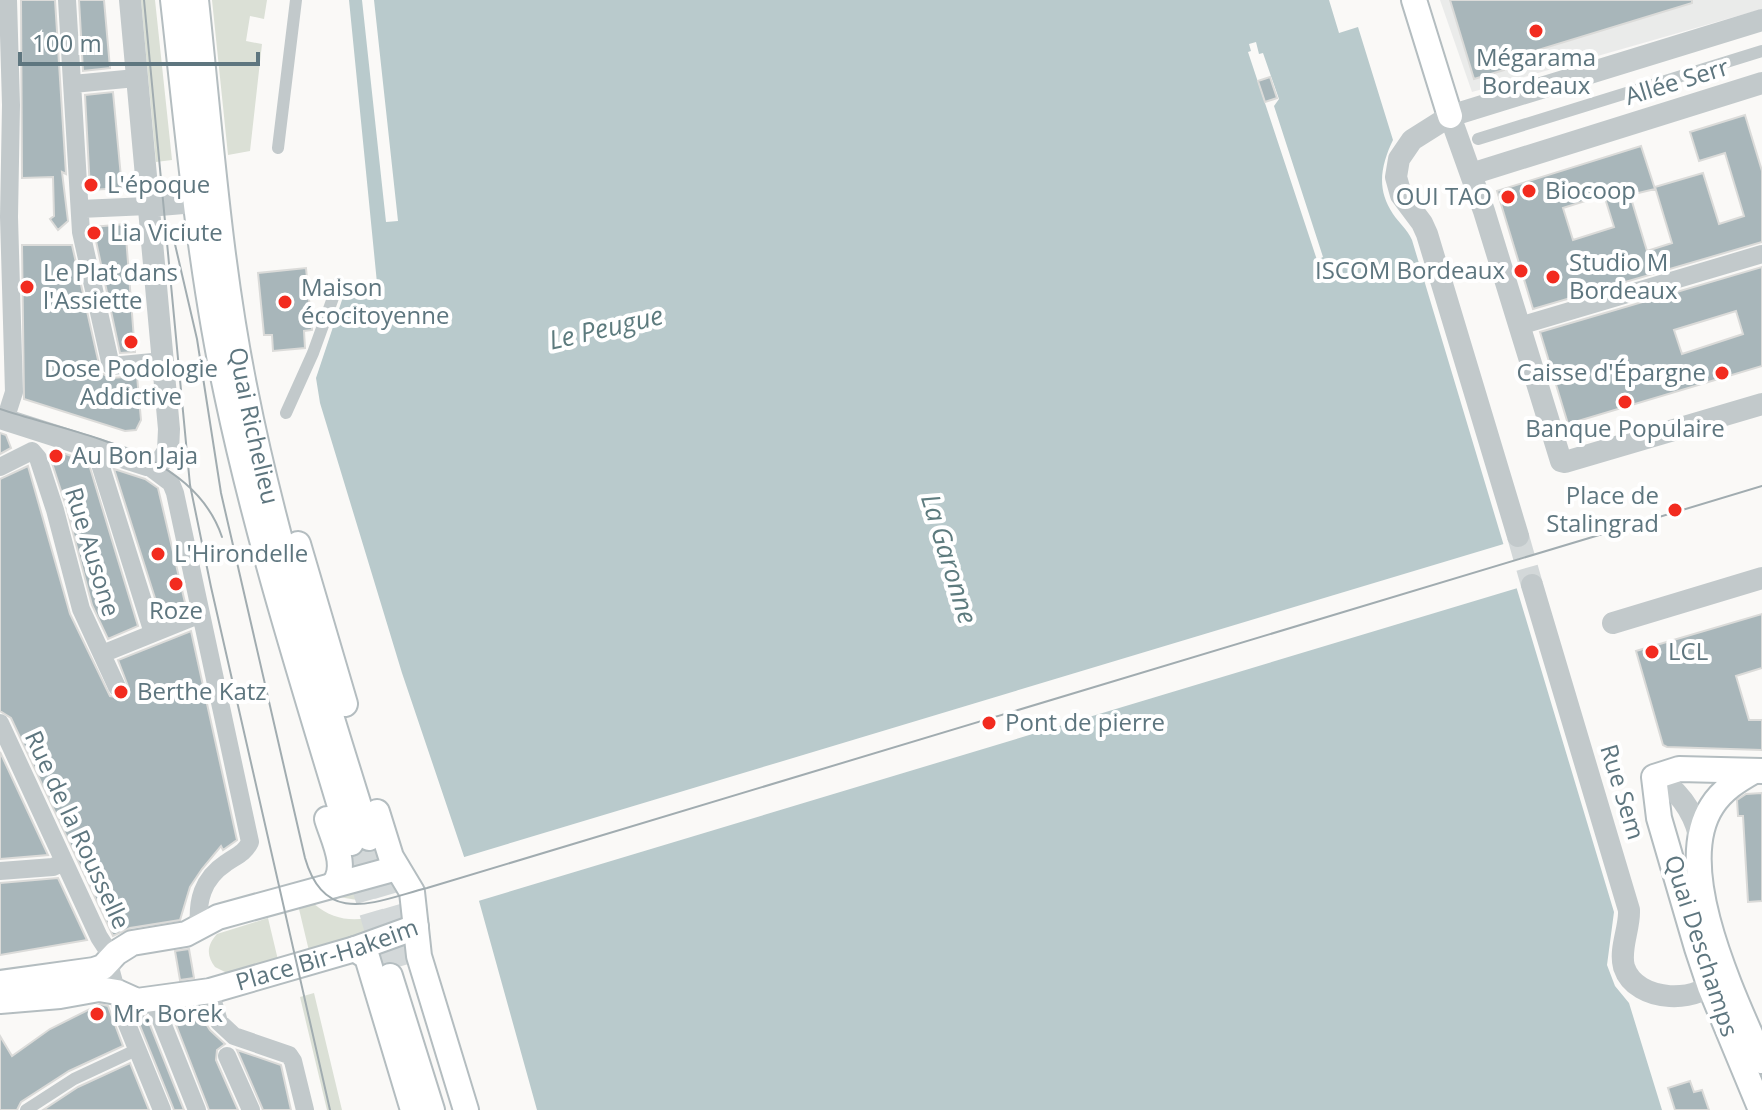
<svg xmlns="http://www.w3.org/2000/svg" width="1762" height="1110" viewBox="0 0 1762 1110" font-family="'Open Sans',sans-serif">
<rect width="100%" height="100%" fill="#faf9f7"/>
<path fill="#eaebea" d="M1440,0H1762V9L1472,92Z"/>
<path fill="#dbe0d6" d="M141,0H155L172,160L156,162Z
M212,0H267L264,19L250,16L246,41L262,44L250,151L228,155Z
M376,886L393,892L357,900L339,897Z
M314,904C341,927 369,920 400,909L396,920L388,926L309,951L299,909Z
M268,918L278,960L229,974L215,967C206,955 207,945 217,934Z
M314,993L342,1110H327L300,997Z"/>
<path fill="#b9cacc" d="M349,0H1329L1339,33L1358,27L1393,140C1381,165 1376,189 1393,214C1399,223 1407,229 1412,240L1614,912L1607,965L1615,986L1629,1003L1662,1110H537L479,901L402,673L320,403L316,378L346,288L377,283Z"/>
<path fill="#faf9f7" d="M362,0H374L398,221L386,222Z
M1256,42L1259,54L1263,53L1279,99L1274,106L1323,257L1317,260L1248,52L1251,51L1249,44Z
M1507,543L1521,587L475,902L461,858Z"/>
<path fill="#a8b6ba" stroke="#dbdbd9" stroke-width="2" fill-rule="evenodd" d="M21,0H55L66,174L62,172L68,221L58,230L50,219L54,216L53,177L22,178Z
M79,0H104L110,68L83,71Z
M1450,0H1692V3L1502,61L1504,70L1474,79Z
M1270,77L1277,98L1265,102L1258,81Z
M113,92L122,188L90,190L85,95Z
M1745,115L1762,171V242L1533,309L1497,191L1641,146L1655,189L1630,195L1647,251L1672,243L1655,187L1703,173L1719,224L1744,216L1725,153L1699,161L1690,132ZM1604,195L1614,227L1573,240L1563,208Z
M125,224L135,352L120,353L93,227Z
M22,245H72L101,373L111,378L137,376L141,420L136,430L125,431L24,399Z
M1762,267V366L1568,424L1540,332ZM1736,311L1743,334L1682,354L1674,330Z
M306,268L312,330L304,331L305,348L273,351L272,335H264L258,273Z
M0,433L6,435L11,448L0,454Z
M56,451L88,461L138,626L108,639L92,605L66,506L49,454Z
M28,466L70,614L110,696L121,698L129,689L118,660L191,631L237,840L223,850L221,846L202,869L190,887L180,920L130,928L113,936L11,718L0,711V479Z
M114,469L145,479L158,488L186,607L161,617Z
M1762,614V668L1736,676L1749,720H1762V750L1667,747L1663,745L1636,651Z
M0,752L48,855L0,859Z
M1762,793V901L1748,902L1743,816H1738L1737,800L1746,794Z
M58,878L87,940L0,955V883Z
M189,949L194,978L180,980L175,951Z
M100,1004L108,1006L123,1046L69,1071L21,1102L17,1110H0V1036L12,1056L50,1029Z
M196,1008L210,1030L225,1044L217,1050L216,1060L238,1110H209L171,1012Z
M146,1015L184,1110H174L136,1016Z
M237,1050L281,1065L291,1110H263Z
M130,1063L149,1110H43L78,1087Z
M1690,1081L1694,1092L1702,1090L1709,1110H1675L1668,1088Z"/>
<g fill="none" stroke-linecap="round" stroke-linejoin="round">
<path stroke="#d3d8d9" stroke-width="22" stroke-dasharray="22 11" stroke-linecap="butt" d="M1518,536L1532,585"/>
<path stroke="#d3d8d9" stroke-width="24" stroke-dasharray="24 12" stroke-linecap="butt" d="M369,838L408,970
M351,843L390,976"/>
<defs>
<g id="secondary">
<path d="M173,0C188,132 199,265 227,395C259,547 307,695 351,843"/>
<path id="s1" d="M196,0C210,130 219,262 245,390C275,542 323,690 369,838"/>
<path d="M1414,0L1450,116"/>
<path d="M298,544L345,704"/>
<path d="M1754,771C1738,780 1722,790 1712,806C1671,869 1735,998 1762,1061"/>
<path d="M377,812L391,857L412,892L419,956L466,1110"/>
<path d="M327,819C333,839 349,868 333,885"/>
<path d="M355,949L367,957L413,1110"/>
<path d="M390,976L432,1110"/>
<path d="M0,983L94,970L103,967L116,953L132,943L186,934L218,917L397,868"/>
<path id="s2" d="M0,1001L60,996L99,989L117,992L137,1001L210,991L355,949L416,927"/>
<path d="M1761,1110L1710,987L1697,948L1659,818L1654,777L1679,769L1762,771"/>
</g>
</defs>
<use href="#secondary" stroke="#b4bdc0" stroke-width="28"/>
<path stroke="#c2c9cb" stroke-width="12" d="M1478,139L1762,51
M278,148L296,0
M286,413L313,353L338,284
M26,1110L74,1079L136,1050"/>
<path stroke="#c2c9cb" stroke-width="18" d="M67,0L81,232L111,366L163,361
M73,84L136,78
M80,209L148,206
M1519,326L1762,254
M5,420L14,392L9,217L11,105L8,0
M32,451L38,458L55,510L81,609L117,687
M104,452L100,464L153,633
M147,465L171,483L175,493L250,842C245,853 236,856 226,863C202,879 197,901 199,927
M0,467L32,451
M102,654L201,614
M0,723L99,937L112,957L111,971L122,1012L162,1110
M0,871L53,867L64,862
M210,991L219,1022L234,1036L289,1055L293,1061L305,1110
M153,1000L197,1110
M227,1056L251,1110"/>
<path stroke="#c2c9cb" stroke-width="22" d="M1450,116L1484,211L1561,461L1565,462L1762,404
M1471,174L1762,83
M148,206L195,202
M0,418L147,465L160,463L168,451L169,429L130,0
M1518,536L1427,234L1422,223L1401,195L1396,177L1399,159L1412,140L1450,116L1762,20
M1532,585L1629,910C1630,928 1619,949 1624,967C1636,1004 1702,1005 1720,975
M1613,623L1762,578
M1654,777C1677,787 1693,811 1699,835"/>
<use href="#secondary" stroke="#fff" stroke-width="24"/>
<path stroke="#a1acb0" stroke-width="2" d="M144,0L190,485L211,587L330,1110
M174,240L197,339L221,493L305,858C325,928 376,901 427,888L1762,486
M0,409C77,435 193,450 222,537"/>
</g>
<g fill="#f22b1f" stroke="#fff" stroke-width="3">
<circle cx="1536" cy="31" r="8"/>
<circle cx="91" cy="185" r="8"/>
<circle cx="1529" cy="191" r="8"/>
<circle cx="1508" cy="197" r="8"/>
<circle cx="94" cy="233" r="8"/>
<circle cx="1521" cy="271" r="8"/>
<circle cx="1553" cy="277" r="8"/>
<circle cx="27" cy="287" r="8"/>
<circle cx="285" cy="302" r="8"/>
<circle cx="131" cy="342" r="8"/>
<circle cx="1722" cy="373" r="8"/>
<circle cx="1625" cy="402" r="8"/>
<circle cx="56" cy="456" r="8"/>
<circle cx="1675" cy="510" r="8"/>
<circle cx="158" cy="554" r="8"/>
<circle cx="176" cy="584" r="8"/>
<circle cx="1652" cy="652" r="8"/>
<circle cx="121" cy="692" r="8"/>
<circle cx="989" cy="723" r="8"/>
<circle cx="97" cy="1014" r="8"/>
</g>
<g text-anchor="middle" stroke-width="8" stroke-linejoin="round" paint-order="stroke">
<g font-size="24" fill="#5e767f" stroke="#fff" text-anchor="start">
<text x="1536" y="66" text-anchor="middle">Mégarama<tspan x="1536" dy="28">Bordeaux</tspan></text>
<text x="107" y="193">L'époque</text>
<text x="1545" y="199">Biocoop</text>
<text x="1492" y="205" text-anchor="end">OUI TAO</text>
<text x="110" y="241">Lia Viciute</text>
<text x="1569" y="271">Studio M<tspan x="1569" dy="28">Bordeaux</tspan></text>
<text x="1505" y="279" text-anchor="end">ISCOM Bordeaux</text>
<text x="43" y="281">Le Plat dans<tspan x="43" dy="28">l'Assiette</tspan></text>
<text x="301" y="296">Maison<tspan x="301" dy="28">écocitoyenne</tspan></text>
<text x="131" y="377" text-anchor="middle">Dose Podologie<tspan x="131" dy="28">Addictive</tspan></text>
<text x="1706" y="381" text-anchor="end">Caisse d'Épargne</text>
<text x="1625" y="437" text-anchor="middle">Banque Populaire</text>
<text x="72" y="464">Au Bon Jaja</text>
<text x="1659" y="504" text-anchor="end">Place de<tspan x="1659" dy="28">Stalingrad</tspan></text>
<text x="174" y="562">L'Hirondelle</text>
<text x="176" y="619" text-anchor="middle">Roze</text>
<text x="1668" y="660">LCL</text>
<text x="137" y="700">Berthe Katz</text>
<text x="1005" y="731">Pont de pierre</text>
<text x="113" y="1022">Mr. Borek</text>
</g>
<g font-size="24" fill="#5e767f" stroke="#fff">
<text transform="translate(1677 82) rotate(-17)" y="8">Allée Serr</text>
<text dy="8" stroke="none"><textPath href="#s1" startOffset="430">Quai Richelieu</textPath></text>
<text transform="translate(92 552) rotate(73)" y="8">Rue Ausone</text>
<text transform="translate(1622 792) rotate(73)" y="8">Rue Sem</text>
<text transform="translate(77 830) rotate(65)" y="8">Rue de la Rousselle</text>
<text transform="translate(1701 946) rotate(72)" y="8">Quai Deschamps</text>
<text dy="8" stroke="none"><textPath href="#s2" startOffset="336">Place Bir-Hakeim</textPath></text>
</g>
<g font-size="26" font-style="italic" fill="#5d7b7e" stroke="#fff">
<text transform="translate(606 328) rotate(-13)" y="9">Le Peugue</text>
<text transform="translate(949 559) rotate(73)" y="9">La Garonne</text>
</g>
</g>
<path d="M20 52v12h238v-12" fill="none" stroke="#5e767f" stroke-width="4"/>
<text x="32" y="52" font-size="24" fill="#5e767f" stroke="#ffffff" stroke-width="6" paint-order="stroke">100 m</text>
</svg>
